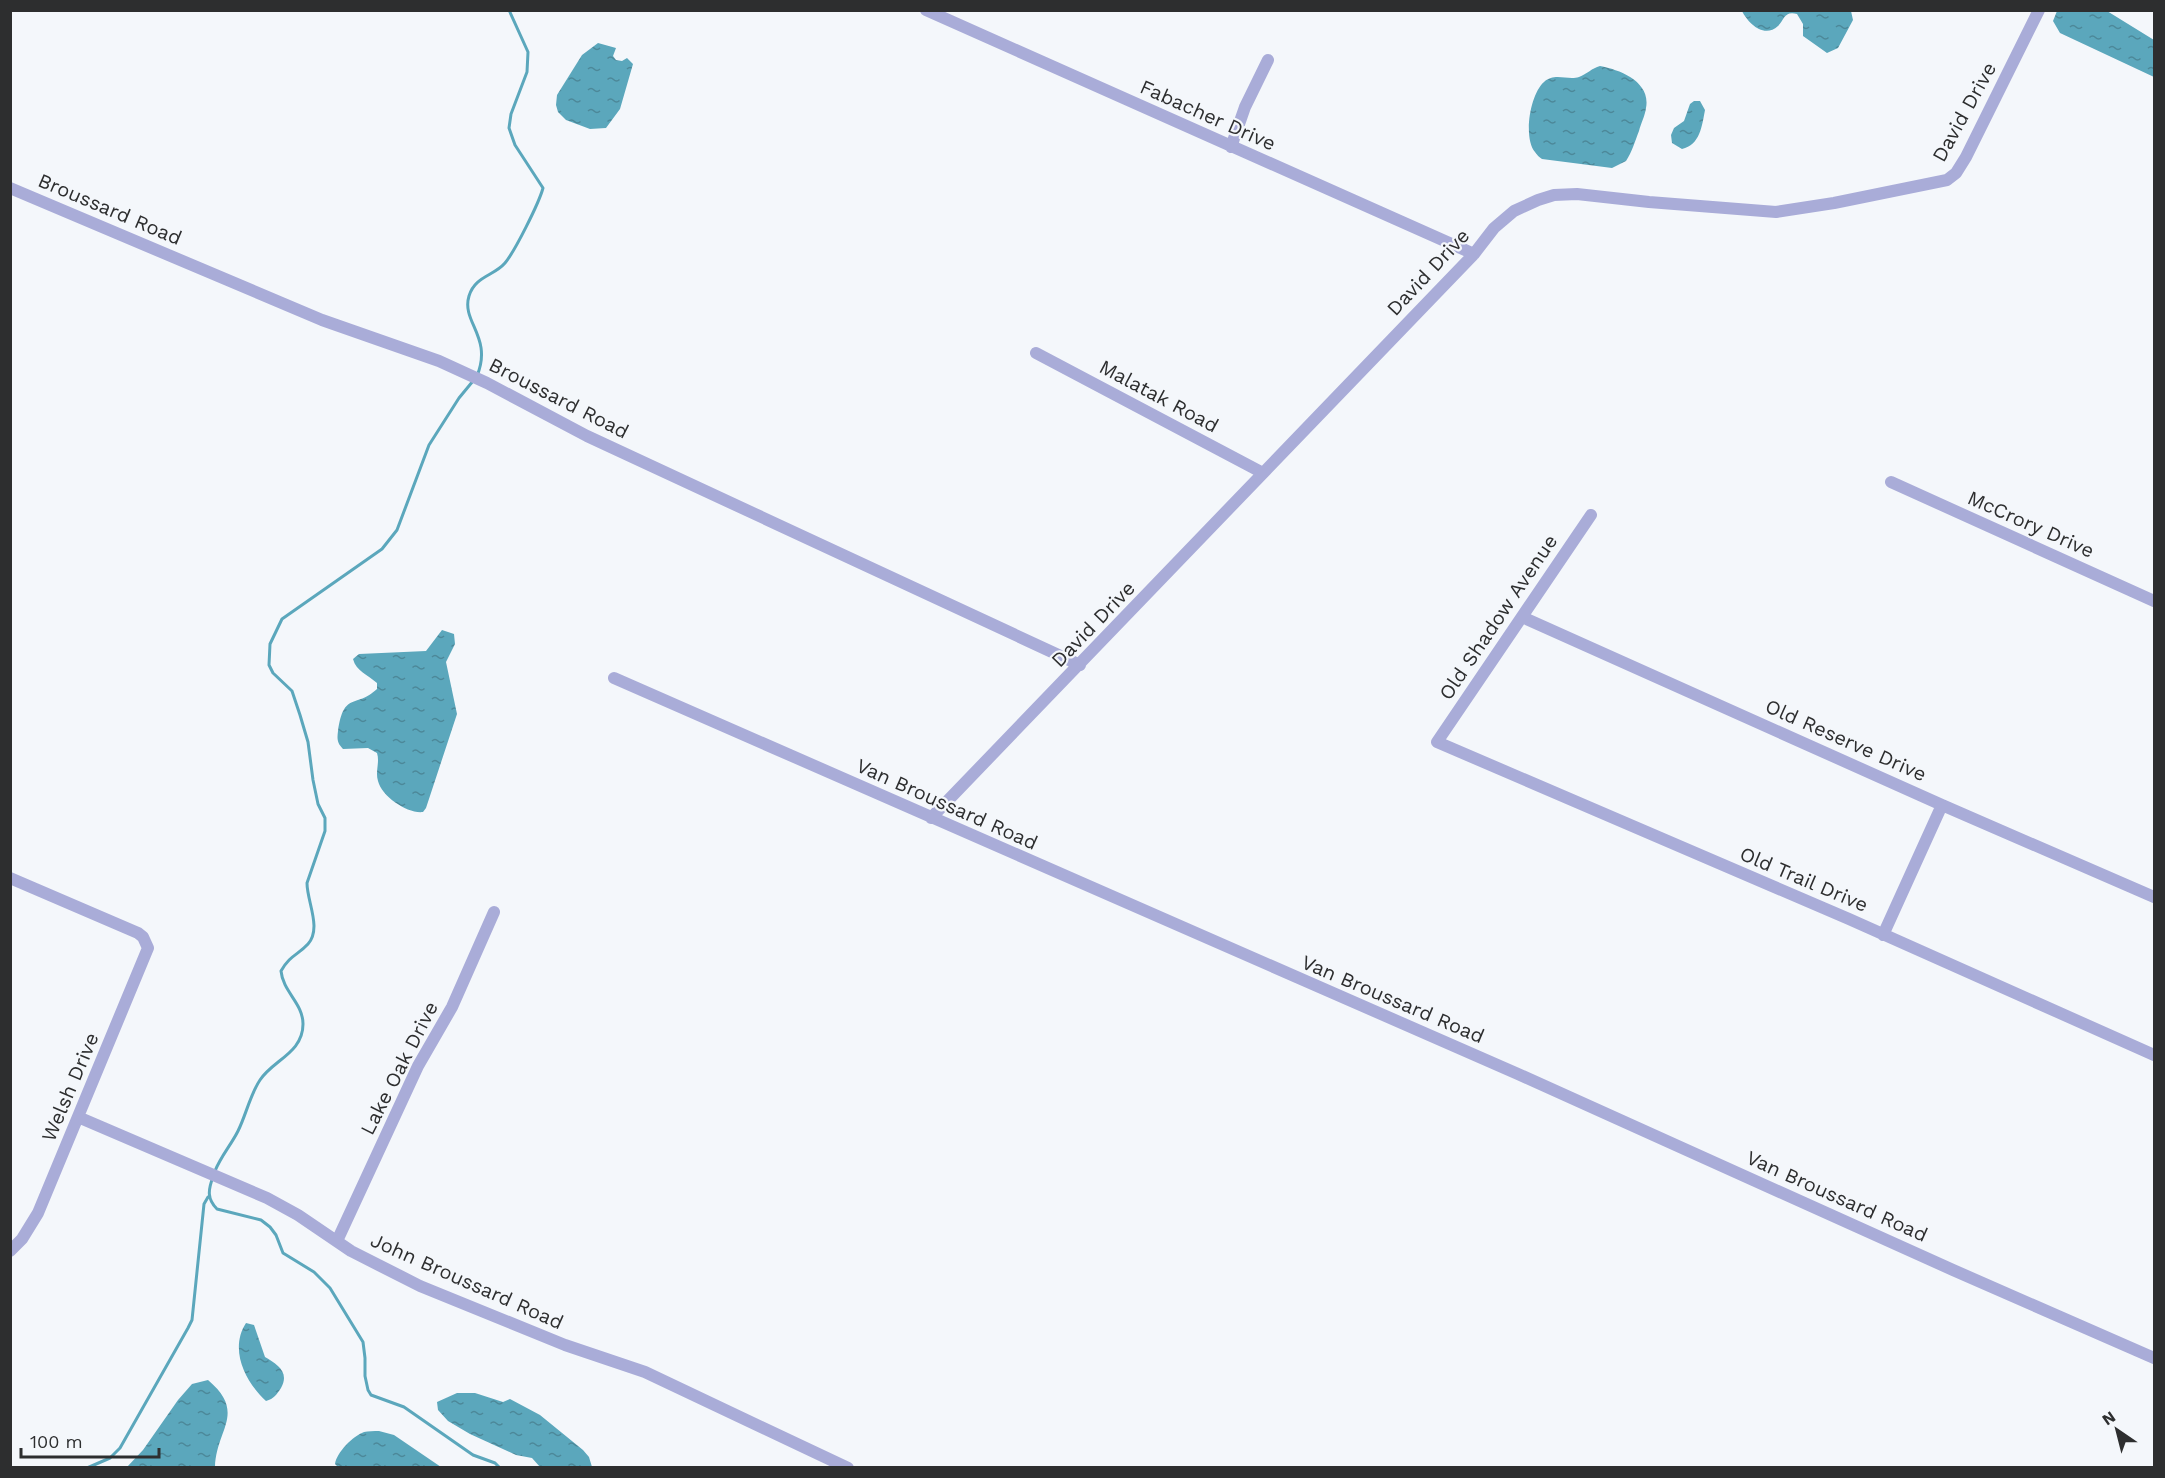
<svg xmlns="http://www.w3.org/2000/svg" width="2165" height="1478" viewBox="0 0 2165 1478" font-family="'Work Sans',sans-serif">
<defs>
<pattern id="water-ripples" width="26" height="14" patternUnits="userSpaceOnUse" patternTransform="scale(1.5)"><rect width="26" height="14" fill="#5ba7bc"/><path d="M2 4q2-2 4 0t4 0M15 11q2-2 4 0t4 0" fill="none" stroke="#4c8899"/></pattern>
</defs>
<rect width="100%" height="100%" fill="#f4f7fb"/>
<path fill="url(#water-ripples)" d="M1742,11H1851L1853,20L1838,48L1827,53L1803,36V24L1797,14C1784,11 1785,19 1778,26C1764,39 1748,23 1742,11Z
M2107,11L2154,40V77L2060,33L2053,21L2057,11Z
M598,43L616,48L613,56L616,60L622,61L627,58L633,64L620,109L606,128L590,129L566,120L558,112L556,105L557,95L582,55Z
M1600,66C1621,70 1651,82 1646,108C1645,116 1641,123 1639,131C1635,141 1632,152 1626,161L1612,168L1542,159C1539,157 1537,155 1535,152C1523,138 1530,94 1544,82C1555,72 1568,81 1579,77C1587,74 1592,68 1600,66Z
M1694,101H1700L1705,110C1702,126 1700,145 1682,149L1672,143L1671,135L1674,128L1684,121L1690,104Z
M442,630L454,634L455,644L446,662L457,714L426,808L423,812C408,814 382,797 378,781C375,772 380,762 377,753L368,748L343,749C337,743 337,739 338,731C344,691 355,709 377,689V683C368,675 356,671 353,659L359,654L426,651Z
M246,1323L254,1325L265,1357C277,1364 290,1372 281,1388C277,1394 274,1399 266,1401C245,1382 229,1349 246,1323Z
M208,1380C247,1413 216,1429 215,1467H127L143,1450L178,1400L192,1384Z
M457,1393H475L503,1402L510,1399L540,1415L583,1450L589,1457L592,1467H540L532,1458L516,1455L470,1434L448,1421L438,1410L437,1402Z
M379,1431L394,1435L441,1467L339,1468L335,1464C337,1452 353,1436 364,1432C368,1431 374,1431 379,1431Z"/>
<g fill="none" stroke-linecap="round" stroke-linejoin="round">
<path stroke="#5ba7bc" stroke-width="3" d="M477,376C493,337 461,322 469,296C475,276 494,276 505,263C515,251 539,203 543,188L515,145L509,128L511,114L527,72L528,52L509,10
M215,1171C221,1156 231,1145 238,1131C246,1115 250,1095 260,1080C273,1060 303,1053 303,1024C303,1003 283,992 281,971C290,955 298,955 308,944C322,928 307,902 307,883L325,831V818L318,804L313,780L308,742L300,715L292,691L273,673L269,665L270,644L282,619L382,549L397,530L429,445L459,398L473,381
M213,1177C208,1190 207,1199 217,1209L261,1220L270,1227L276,1235L283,1253L314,1272L330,1288L363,1342L365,1358V1376L368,1390L371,1395L404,1407L473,1455L495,1463L500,1468
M87,1468L110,1458L120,1448L188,1328L192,1320L204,1204L208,1197"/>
<path stroke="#a9acd8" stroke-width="12" d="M926,10L1474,254
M1231,147L1245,107L1268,60
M10,188L322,320L439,361L487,383L587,436L1080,665
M1036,353L1263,473
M1891,482L2154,601
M1591,515L1437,742L1849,919L2154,1055
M1522,617L1942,805L2154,897
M614,678L1518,1074L1953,1270L2154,1358
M931,818L1474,254L1494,228L1514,211L1538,200L1554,195L1577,194L1649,202L1776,212L1834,203L1947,180L1956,173L1966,157L2039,10
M10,878L138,933L143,937L148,948L38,1213L22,1239L10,1251
M1883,935L1942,805
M78,1117L267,1198L298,1215L351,1251L420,1286L565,1345L645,1372L848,1468
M337,1241L418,1066L452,1007L494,912"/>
</g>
<g text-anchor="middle" stroke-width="4.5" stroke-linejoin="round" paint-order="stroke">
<g font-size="20" fill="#2d2e2f" stroke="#f4f7fb">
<text transform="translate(1964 112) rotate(-61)" y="7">David Drive</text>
<text transform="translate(1208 115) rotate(24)" y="7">Fabacher Drive</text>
<text transform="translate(110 209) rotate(23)" y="7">Broussard Road</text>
<text transform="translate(1428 272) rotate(-47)" y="7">David Drive</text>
<text transform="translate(1159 396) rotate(28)" y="7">Malatak Road</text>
<text transform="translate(559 398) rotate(27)" y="7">Broussard Road</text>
<text transform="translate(2031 524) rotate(24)" y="7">McCrory Drive</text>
<text transform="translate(1498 617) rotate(-56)" y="7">Old Shadow Avenue</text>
<text transform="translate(1093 624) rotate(-46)" y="7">David Drive</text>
<text transform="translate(1846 740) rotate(24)" y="7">Old Reserve Drive</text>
<text transform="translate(947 804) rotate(24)" y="7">Van Broussard Road</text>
<text transform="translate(1804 879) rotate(23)" y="7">Old Trail Drive</text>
<text transform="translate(1393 999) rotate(23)" y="7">Van Broussard Road</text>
<text transform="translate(399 1068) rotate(-63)" y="7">Lake Oak Drive</text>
<text transform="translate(70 1087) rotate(-67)" y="7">Welsh Drive</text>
<text transform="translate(1837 1196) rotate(24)" y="7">Van Broussard Road</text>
<text transform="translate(467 1281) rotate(24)" y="7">John Broussard Road</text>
</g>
</g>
<rect width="2165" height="1478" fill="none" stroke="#2d2e2f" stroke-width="24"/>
<g transform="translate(2117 1430) rotate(325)" stroke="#f4f7fb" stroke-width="4.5" paint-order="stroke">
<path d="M0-4.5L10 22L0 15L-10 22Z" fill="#2d2e2f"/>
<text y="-9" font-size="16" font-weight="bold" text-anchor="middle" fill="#2d2e2f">N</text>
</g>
<path d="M21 1448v9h138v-9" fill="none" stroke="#2d2e2f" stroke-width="3"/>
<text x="30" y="1448" font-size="18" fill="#2d2e2f" stroke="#f4f7fb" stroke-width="4.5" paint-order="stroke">100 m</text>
</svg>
